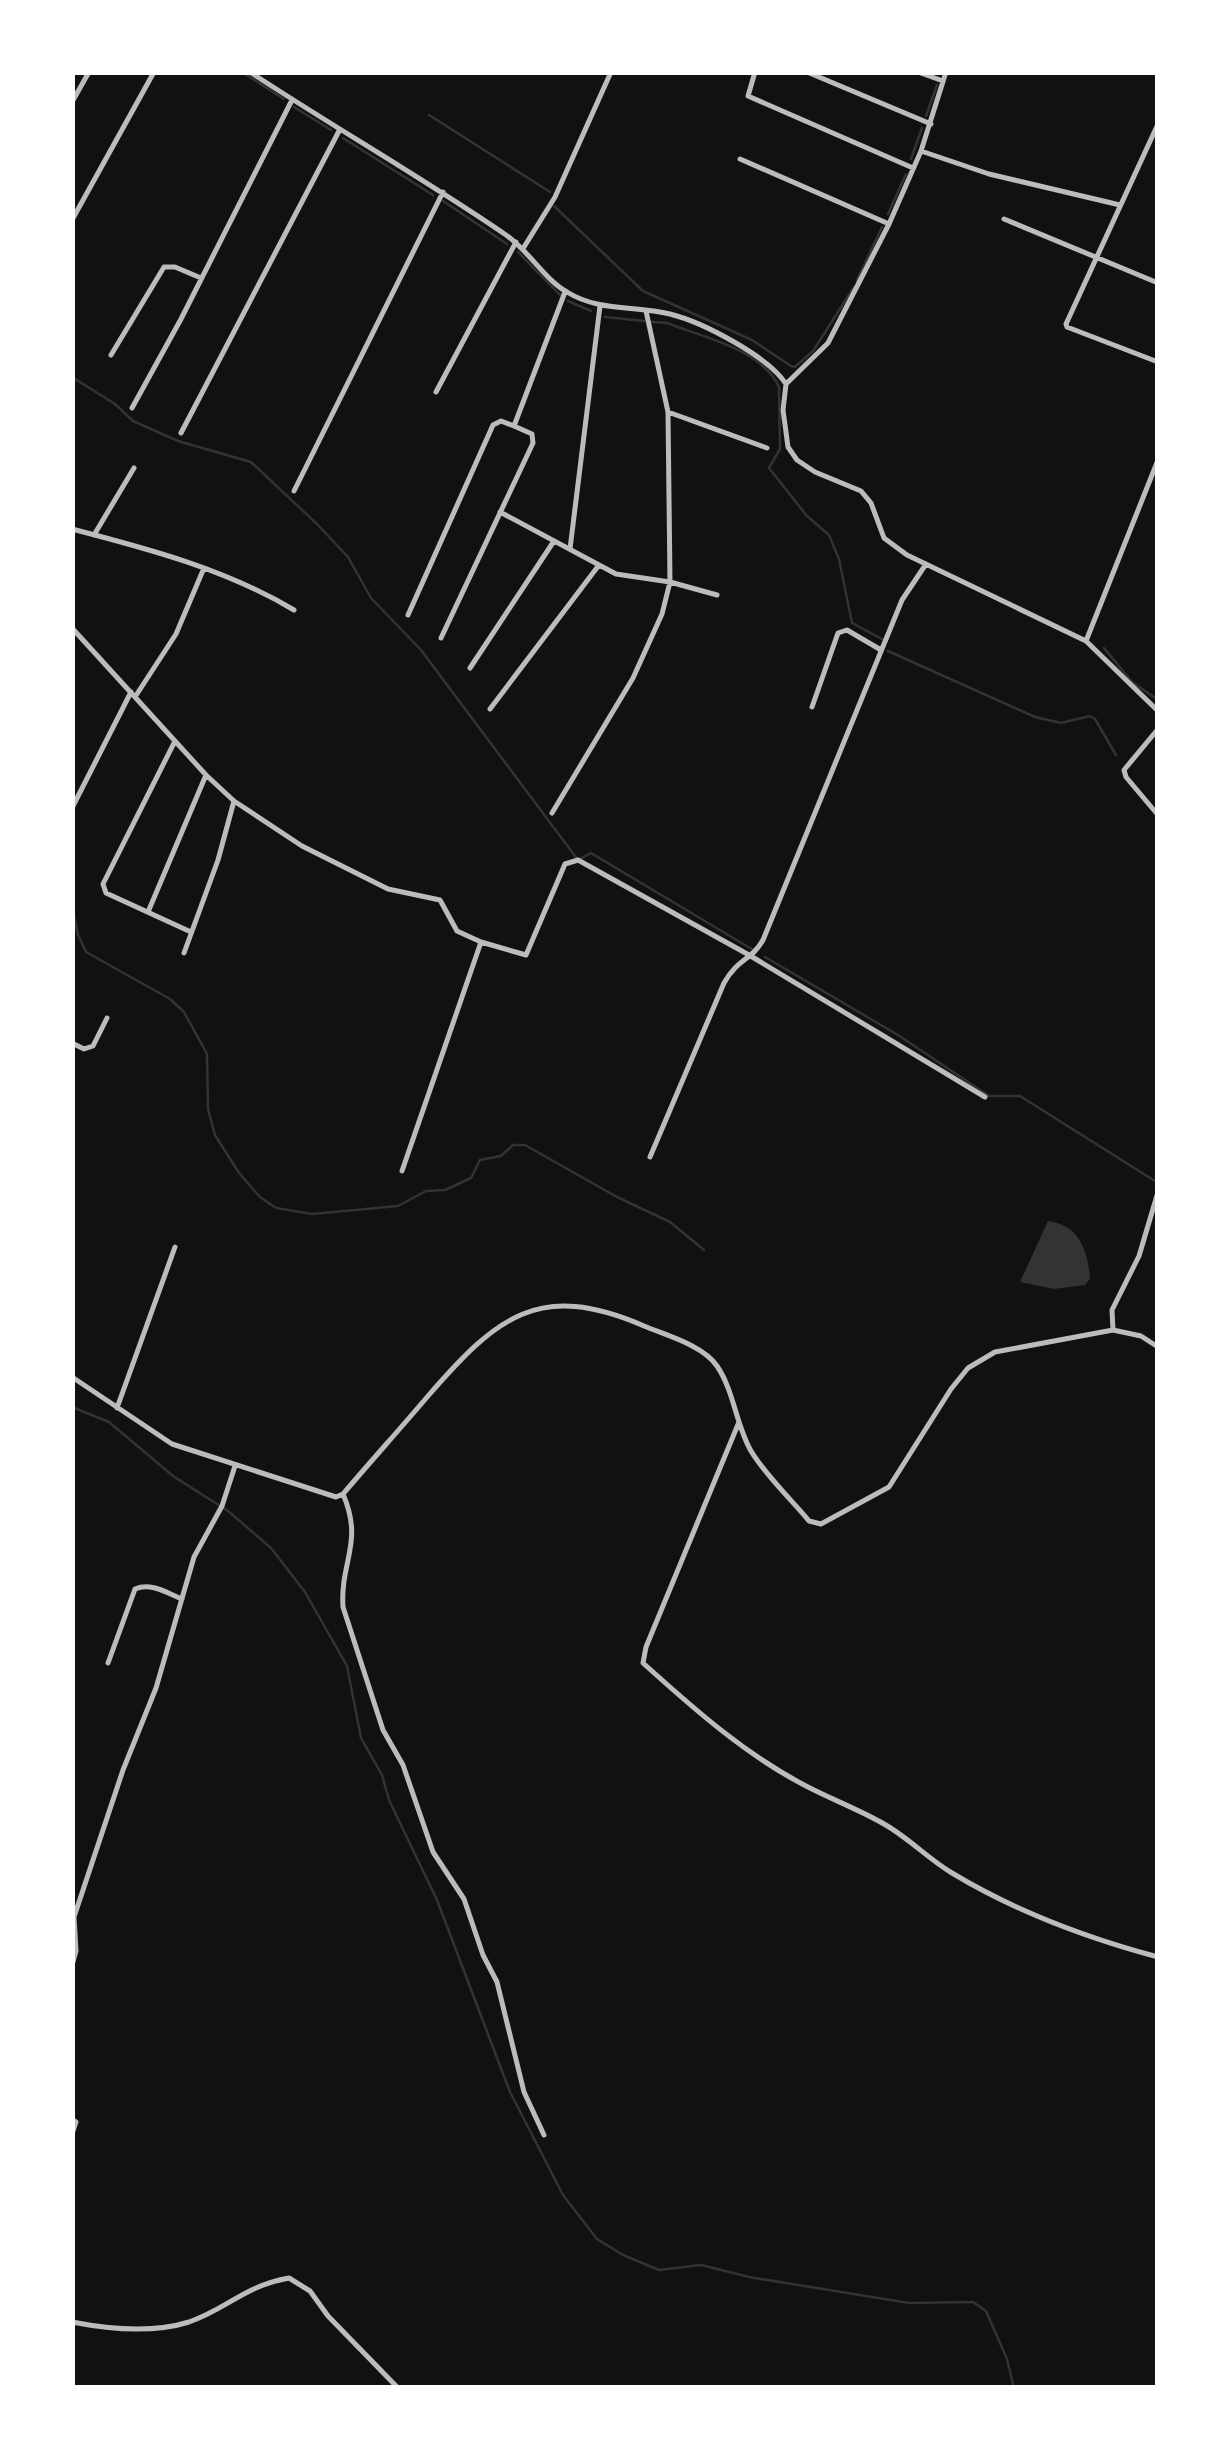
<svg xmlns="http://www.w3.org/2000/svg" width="1230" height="2460" viewBox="0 0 1230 2460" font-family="'Fira Sans Condensed',sans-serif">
<rect width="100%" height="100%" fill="#111"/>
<path fill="#333" d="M1048,1221C1080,1225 1088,1252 1090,1279L1085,1285L1054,1289L1020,1282Z"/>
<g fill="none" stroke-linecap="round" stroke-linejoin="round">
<path stroke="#333" stroke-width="2.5" d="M242,72L284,99
M942,73V72
M294,107L331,130
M429,115L550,192
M926,116L937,85
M343,138L433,195
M911,159L922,128
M443,201L507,244
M554,206L643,291L752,340L791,366L795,367L813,351L854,287
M888,214L906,174
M518,252L560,295
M857,280L882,227
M568,301L591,311
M605,317L644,321
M652,322L667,323C702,337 762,349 779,387L780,449L769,468L807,516L829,535L839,559L852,623L882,639
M72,377L115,404L133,421L178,441L251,462L318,525L348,557L371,598L421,650L578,860L591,853L755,951
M1104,648L1132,682L1158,700
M888,651L1035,717L1061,723L1090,716L1095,719L1116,755
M72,906L78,935L86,952L170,999L184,1012L207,1054L208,1109L215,1135L239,1173L260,1197L276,1208L312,1214L398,1206L426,1191L445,1190L471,1178L480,1160L501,1156L513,1145H525L617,1197L670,1222L704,1250
M765,957L898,1035L989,1096H1020L1158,1183
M72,1407L109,1422L173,1476L228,1511L271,1548L305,1592L347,1666L361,1738L382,1775L389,1800L437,1900L510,2092L563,2195L597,2239L623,2255L659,2270L701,2265L749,2277L909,2303L973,2302L986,2311L1007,2359L1014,2388"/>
<path stroke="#bcbcbc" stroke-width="5" d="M250,72C335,128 423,178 506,235C529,251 545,280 567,292C599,312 635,305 670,314C702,322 768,356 786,384
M755,72L748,96L913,168
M807,72L931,124
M918,72L943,81
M946,72L921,151L889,224L828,343L786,384L783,410L788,447L797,460L815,472L861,491L871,503L884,538L907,555L1086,641L1158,711
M72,102L89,72
M1158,124L1066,324L1067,327L1158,362
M921,151L989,174L1120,205
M740,159L889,224
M1004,219L1158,283
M72,220L154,72
M524,247L555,197L611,72
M111,355L164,267H175L201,278
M436,392L516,242
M132,408L181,319L292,100
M668,412L767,448
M181,433L339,131
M294,491L443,192
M500,512L616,574L670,582L717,595
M72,529C149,549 225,569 294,610
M94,535L134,468
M570,549L600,306
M408,615L493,425L501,421L514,426L565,292
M72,628L206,775L234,801L302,846L388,889L440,900L457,931L481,942L402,1171
M441,638L533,443L532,434L514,426
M1086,641L1158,460
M470,668L554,541
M135,697L176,634L204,568
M812,707L838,633L847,630L881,650
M490,709L599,565
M1158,729L1124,770L1126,777L1158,815
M175,741L103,884L106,893L191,932
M72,808L131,692
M552,813L633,678L662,614L670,582L668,412L646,311
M148,912L206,775
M481,942L526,955L565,864L578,860L749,955L985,1097
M184,953L218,860L234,801
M72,1043L84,1049L93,1046L107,1018
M650,1157L724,983C738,958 751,961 763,940L902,600L926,564
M1113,1330L1112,1310L1139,1256L1158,1192
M72,1377L172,1444L336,1497L343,1494C371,1461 400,1429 428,1396C496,1318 538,1280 644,1326C665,1335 703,1345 717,1366C734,1391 736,1425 751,1451C766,1476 791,1499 809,1521L821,1524L889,1487L951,1389L968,1368L995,1352L1113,1330L1141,1336L1158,1347
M117,1408L175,1247
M739,1422L646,1647L643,1663C694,1709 747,1756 808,1787C833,1800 860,1810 884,1824C909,1838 928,1859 952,1873C1015,1911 1087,1938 1158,1957
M343,1494C364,1543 340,1561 343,1607L383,1730L403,1765L433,1852L464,1899L483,1955L497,1982L524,2092L544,2135
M108,1663L135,1589C151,1582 167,1593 182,1599
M72,1965L76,1951L74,1917L123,1770L156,1688L194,1557L222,1506L235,1466
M72,2119L76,2122L72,2134
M72,2322C108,2329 154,2333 189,2322C227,2309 244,2286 289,2278L310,2291L328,2316L398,2388"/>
</g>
<rect width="1230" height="2460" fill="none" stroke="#ffffff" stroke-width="150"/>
</svg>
